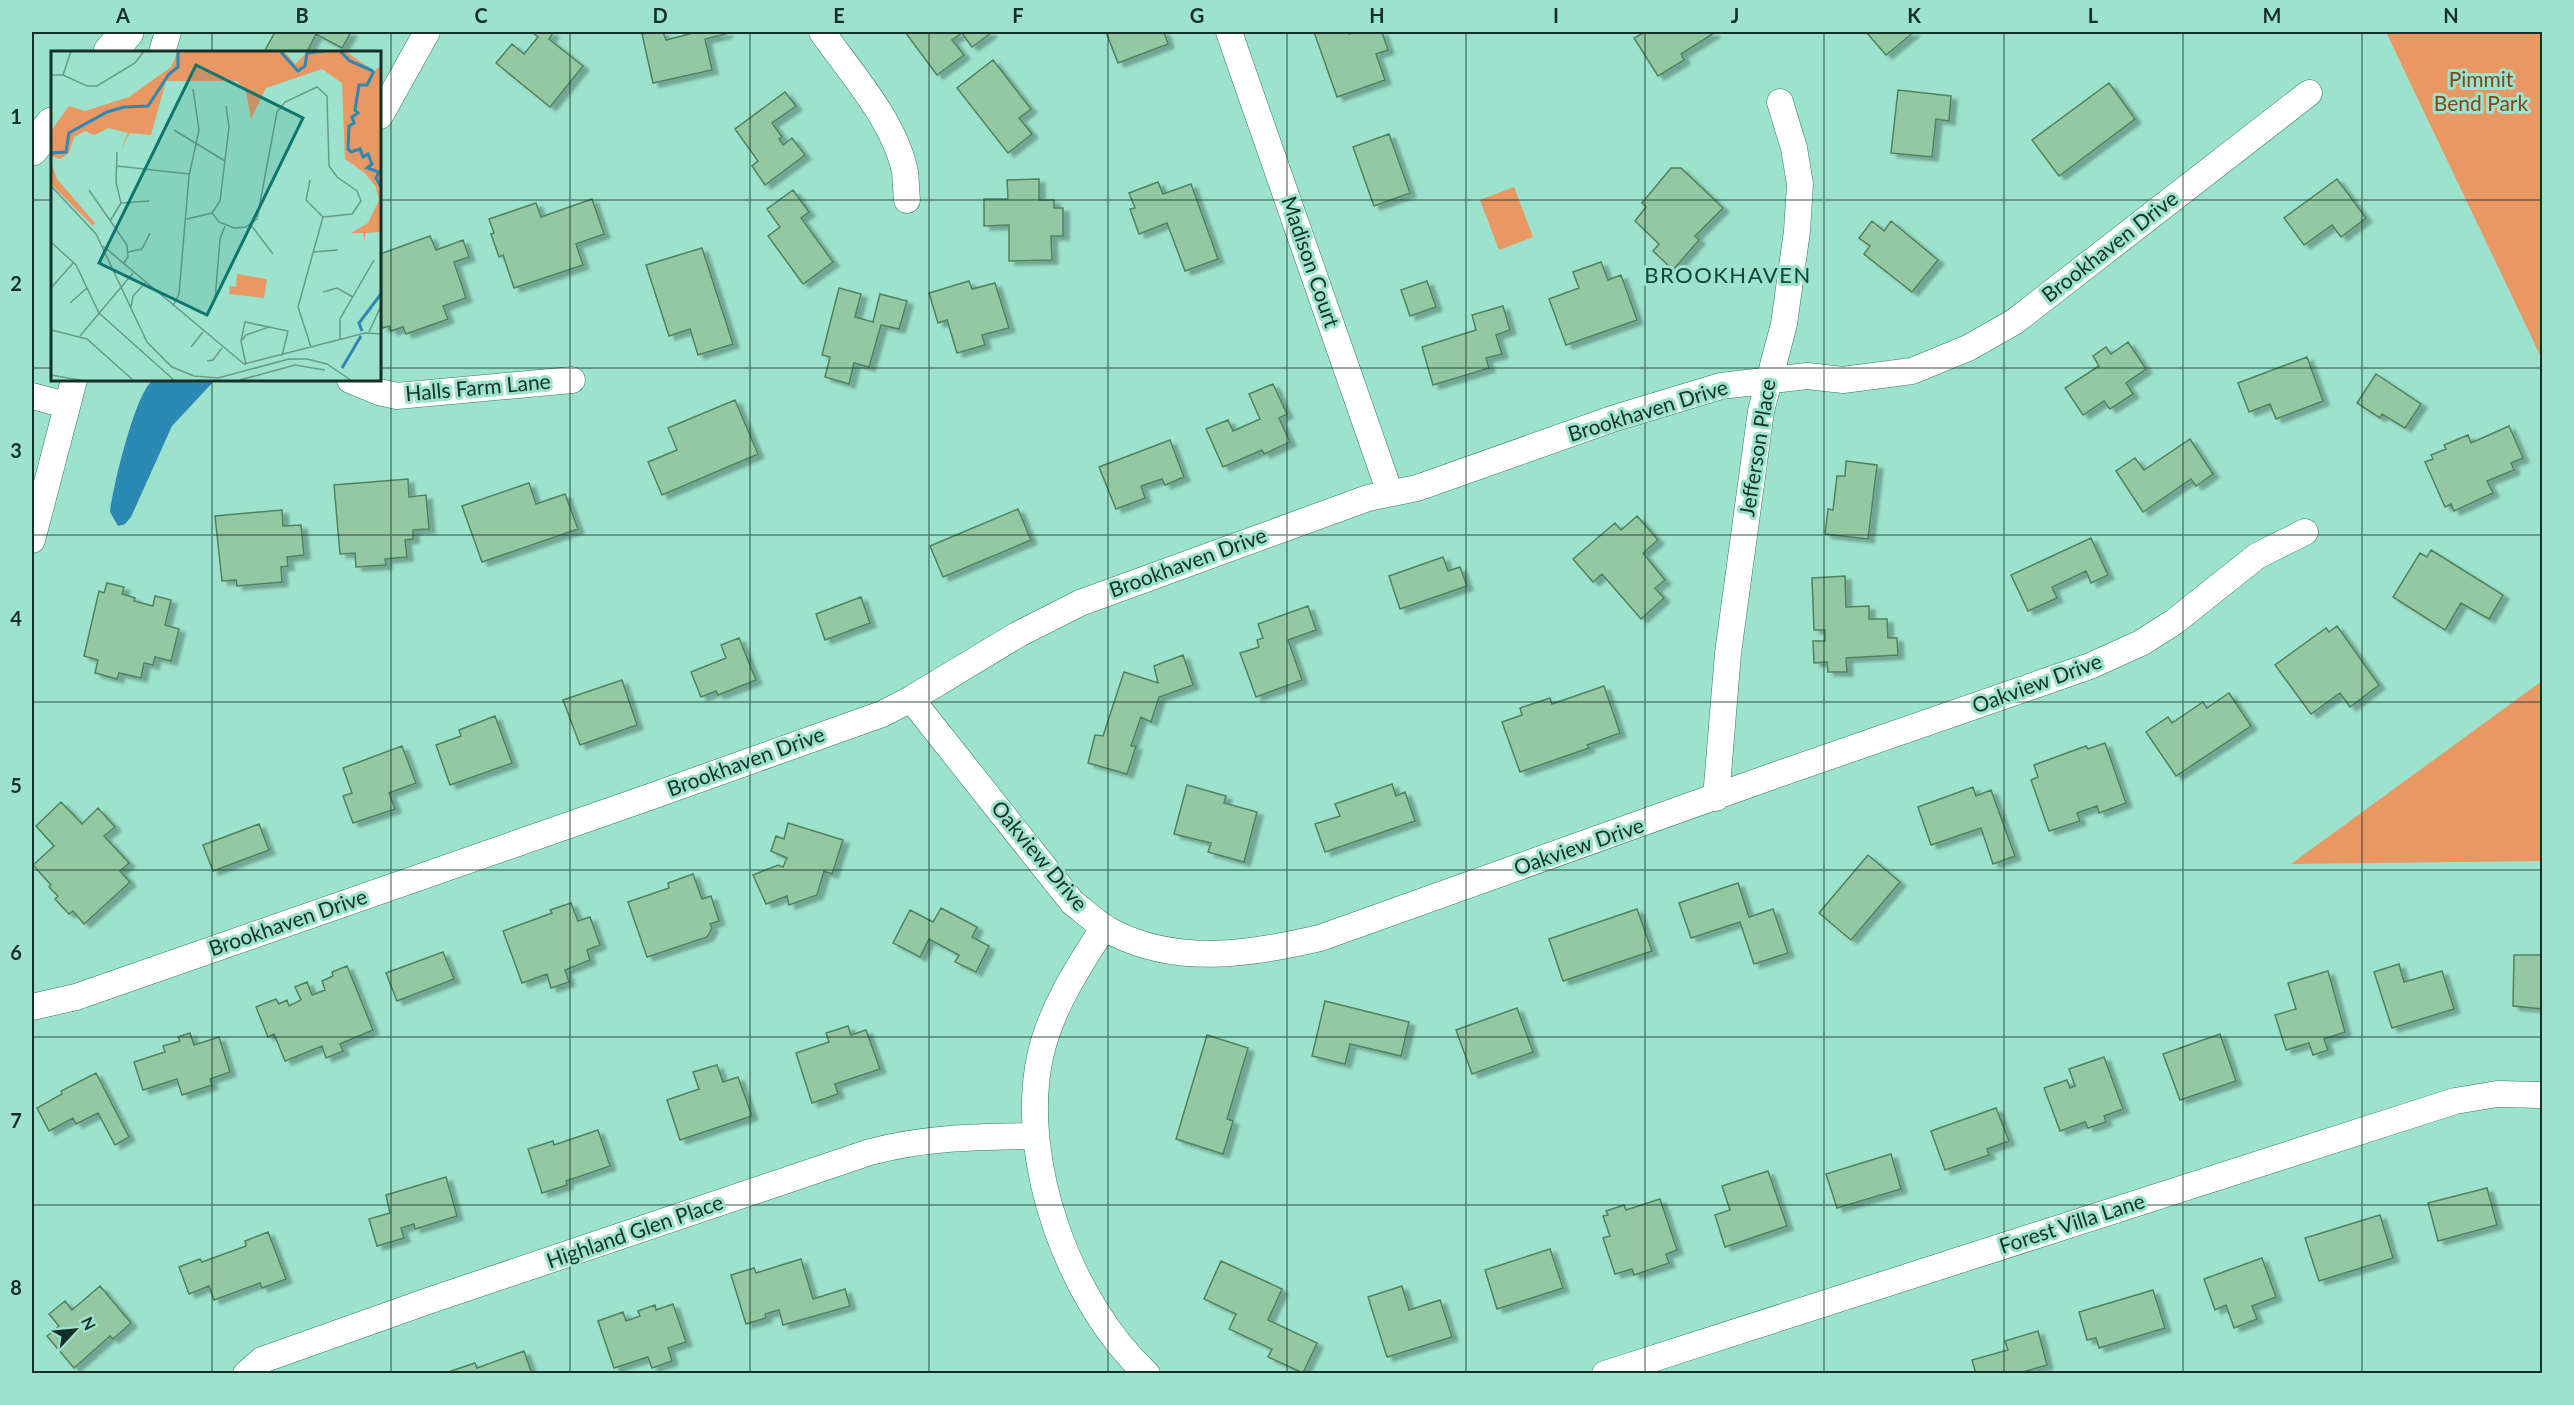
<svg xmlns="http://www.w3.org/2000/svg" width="2574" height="1405" viewBox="0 0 2574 1405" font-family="Lato,sans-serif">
<defs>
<filter id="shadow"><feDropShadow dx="6" dy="4" stdDeviation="1.5" flood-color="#0004"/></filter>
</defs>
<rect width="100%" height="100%" fill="#9de2cc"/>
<path fill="#e99763" d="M2386,32H2542V359L2405,72Z
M1514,187L1533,237L1499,250L1480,200Z
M2542,681V861L2291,864Z"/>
<path fill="#2c89b3" d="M153,380H215L172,426L131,517L125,524L118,526L110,512C113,487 135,393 153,380Z"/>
<path fill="#94c8a2" stroke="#50825f" stroke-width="1.5" filter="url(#shadow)" d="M275,32H351L342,48L316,34L307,52H264Z
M532,32H551L553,33L549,39L583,66L550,107L496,63L512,44L524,54L538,37Z
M654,32H663L666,40L697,32H726V34L705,39L712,70L653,83L642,34Z
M905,32H990L991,33L972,47L962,33L952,40L964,55L937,75Z
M1106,32H1164L1168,44L1118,63Z
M1314,32H1348L1349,34L1358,32H1382L1388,50L1376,54L1385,80L1337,97Z
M1645,32H1713L1714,33L1681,54L1684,60L1658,76L1634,38Z
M1866,32H1914L1886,55Z
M993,60L1031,109L1019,118L1032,134L1008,153L957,88Z
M2109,83L2135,119L2059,176L2032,140Z
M1898,90L1951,96L1949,121L1936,119L1932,157L1891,153Z
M785,92L796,106L772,123L782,137L779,139L783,145L792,138L805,155L765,185L752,166L758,161L735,129Z
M1389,134L1410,193L1374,206L1353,147Z
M1671,168H1681L1723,208L1695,236L1699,240L1673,270L1653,251L1659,244L1635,221L1646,207L1642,203Z
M1039,179V200H1054V208H1063V236H1051L1052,260L1009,261V225L984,226V199H1008L1007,180Z
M2337,179L2366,218L2341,237L2332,225L2304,245L2284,218Z
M1158,182L1163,194L1191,184L1218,259L1185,271L1167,223L1139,234L1130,209L1135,208L1129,193Z
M793,190L809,212L801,218L833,262L803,284L768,236L780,227L767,209Z
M592,199L604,234L576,244L583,265L514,288L503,255L499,257L491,234L494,233L489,219L536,203L541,217Z
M1872,221L1884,231L1891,221L1938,260L1912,292L1864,254L1870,246L1859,238Z
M430,236L436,250L463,240L469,257L454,262L466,298L443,306L448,319L406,334L403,327L391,331L389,326L383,328L380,322V254Z
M702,248L733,344L698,355L690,329L669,336L646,265Z
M1601,262L1608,280L1621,275L1637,320L1566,345L1549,299L1579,288L1573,272Z
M969,281L972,289L995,283L1009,328L982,335L985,345L957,353L947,320L938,323L929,293Z
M1427,281L1436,307L1410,316L1401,290Z
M839,288L861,294L855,317L873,322L880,294L907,301L899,329L881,325L869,367L854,363L849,384L825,377L830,357L822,355Z
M1503,306L1510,330L1496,335L1502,354L1486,358L1489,368L1433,385L1422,347L1476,330L1472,315Z
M2128,342L2146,369L2126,383L2133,394L2110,409L2104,401L2083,415L2065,388L2099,366L2093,356L2106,347L2111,354Z
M2307,357L2323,401L2276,419L2270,404L2249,412L2238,383Z
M2376,374L2421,404L2405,428L2382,414L2380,418L2357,403Z
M1273,384L1287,414L1279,418L1290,442L1264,454L1262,450L1223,467L1206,429L1228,420L1233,431L1260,419L1249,394Z
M735,400L758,454L662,495L648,462L677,450L668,428Z
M2509,426L2523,458L2511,463L2514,470L2487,481L2493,493L2454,511L2451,504L2445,507L2425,462L2433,459L2431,455L2446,449L2444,445L2468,435L2471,443Z
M2190,439L2213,474L2196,486L2191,479L2143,512L2116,471L2135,458L2144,470Z
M1170,440L1184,477L1165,485L1162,479L1141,486L1145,498L1116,509L1099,467Z
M1846,461L1877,465L1868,539L1825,534L1828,509L1833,510L1837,476H1845Z
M408,479L409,497L426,495L429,529L413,530V539L405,540L407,557L385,559L386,565L356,567L355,553L340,554L334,485Z
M529,483L536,504L565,494L578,529L482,562L462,506Z
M1018,509L1031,540L943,577L930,546Z
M282,510L283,526L301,525L304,555L287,557L288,566L281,567L282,582L237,586L236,580L222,581L215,516Z
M1637,516L1658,540L1643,553L1665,580L1655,588L1664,598L1641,619L1602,574L1593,582L1573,559L1615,523L1621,530Z
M2091,538L2108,575L2091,583L2086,571L2052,587L2057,598L2028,611L2011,575Z
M2431,550L2503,595L2489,619L2461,603L2445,630L2393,597L2420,553L2427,557Z
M1443,557L1448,571L1460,567L1467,586L1400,609L1389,576Z
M1845,576L1846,607L1869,606V619H1887L1888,638H1897L1898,655L1846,658L1847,672H1828L1827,662L1814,663L1813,641H1825V630H1814L1812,578Z
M107,583L124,587L122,594L135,598L134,601L153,606L155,596L171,600L165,625L179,629L171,661L155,657L153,665L144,663L141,678L119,673L117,679L95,673L98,660L84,656L99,591L104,593Z
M861,597L870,623L825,640L816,614Z
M1308,606L1316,630L1288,640L1302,680L1256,697L1240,653L1259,647L1257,640L1263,638L1258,624Z
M2337,626L2379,685L2350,707L2340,693L2311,714L2275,665L2326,628L2329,632Z
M739,638L756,680L718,695L716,691L701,697L691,672L726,658L721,645Z
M1183,655L1193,685L1159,697L1151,722L1141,717L1131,746H1136L1127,774L1088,763L1095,735L1103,736L1124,672L1158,683L1154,666Z
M622,680L637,725L580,745L563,700Z
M1604,686L1620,733L1587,745L1589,748L1520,772L1502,722L1522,715L1520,708L1550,698L1552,704Z
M2229,693L2251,726L2176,776L2146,732L2168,717L2172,723L2203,702L2207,708Z
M495,716L512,763L450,785L436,745L461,736L459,730Z
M2105,743L2126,803L2099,813L2097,806L2077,813L2080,821L2049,831L2031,780L2038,777L2034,765L2086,746L2088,749Z
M402,746L416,783L389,793L395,809L353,823L343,796L352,793L343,768Z
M1392,784L1396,796L1405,792L1415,821L1325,852L1315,824L1340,816L1335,804Z
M1187,785L1226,796L1224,803L1257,812L1244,862L1208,852L1211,843L1174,834Z
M1973,787L1976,796L1991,790L2015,856L1993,864L1981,828L1931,845L1918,807Z
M61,802L82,824L98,808L115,827L104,836L129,863L120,871L130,882L84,924L73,911L69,914L55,899L58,896L49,887L51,885L33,865L54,846L36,826Z
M788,823L843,840L832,874L824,871L817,895L789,905L787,896L766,904L753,875L778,865L783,867L787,858L771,851L776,836L784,839Z
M259,824L269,850L213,871L203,845Z
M1868,855L1900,882L1851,940L1819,913Z
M693,874L702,899L711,896L719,921L710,924L712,928L707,937L647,957L628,902L669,888L668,883Z
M1738,883L1749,917L1773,909L1788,953L1754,964L1740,922L1691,938L1679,903Z
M571,903L578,921L590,917L600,945L587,950L590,960L565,970L569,982L551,988L547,974L522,983L503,931L552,913L550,910Z
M941,908L977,927L972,937L989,946L976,972L955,962L959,955L929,939L920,957L893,943L910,910L933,922Z
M1637,909L1652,951L1563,981L1549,939Z
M443,952L454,979L397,1001L386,973Z
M2514,955H2542V1009L2513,1006Z
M2399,964L2404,982L2442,971L2454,1009L2392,1028L2374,972Z
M347,966L373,1030L340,1044L343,1051L326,1058L322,1046L285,1061L274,1034L268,1037L256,1007L276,999L279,1004L287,1000L289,1006L301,1000L295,987L307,982L312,995L325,990L322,981L333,976L332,972Z
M2328,971L2345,1032L2324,1039L2328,1050L2313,1055L2309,1043L2286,1050L2275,1015L2296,1009L2288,983Z
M1325,1001L1409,1022L1401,1056L1350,1044L1345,1064L1312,1056Z
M1517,1008L1533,1052L1472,1074L1456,1030Z
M848,1026L851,1035L866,1030L880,1069L835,1084L838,1094L812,1103L796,1053L829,1042L826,1033Z
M190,1033L194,1045L219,1037L230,1072L210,1079L212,1085L182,1095L177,1079L143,1090L134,1062L165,1052L163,1046L180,1041L178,1037Z
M2220,1034L2236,1081L2180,1100L2163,1054Z
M1207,1035L1248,1048L1227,1119L1233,1121L1223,1154L1176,1139Z
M2104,1057L2123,1109L2104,1116L2106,1122L2088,1128L2085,1122L2060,1131L2044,1088L2067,1080L2070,1088L2075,1086L2069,1069Z
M717,1065L723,1082L738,1077L752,1116L680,1140L667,1100L699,1089L693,1072Z
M96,1073L129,1137L115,1145L98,1113L76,1124L73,1118L49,1131L37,1108L62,1094L61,1091Z
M1996,1108L2009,1141L1987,1149L1989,1155L1945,1170L1931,1131Z
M598,1130L610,1166L566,1181L567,1185L542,1193L528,1149L553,1141L554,1145Z
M1891,1154L1901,1189L1837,1208L1826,1174Z
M1768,1171L1787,1226L1725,1247L1715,1215L1730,1210L1722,1186Z
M446,1177L457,1216L415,1229L414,1224L401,1228L404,1238L377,1246L369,1219L390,1213L386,1195Z
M2487,1188L2497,1225L2438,1241L2428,1203Z
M1660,1199L1677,1250L1666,1254L1669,1263L1634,1275L1632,1269L1615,1274L1603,1238L1610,1236L1603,1216L1608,1215L1606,1211L1624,1205L1626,1210Z
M2380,1215L2393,1258L2319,1281L2305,1238Z
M268,1232L286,1279L262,1288L260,1283L214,1300L209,1286L189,1294L179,1267L200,1259L202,1262L246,1246L245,1241Z
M1550,1249L1563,1288L1497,1309L1485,1270Z
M2262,1258L2276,1297L2252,1306L2257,1319L2234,1328L2226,1305L2215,1310L2204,1279Z
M801,1259L813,1299L845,1289L850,1306L783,1325L779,1310L765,1314L766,1318L746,1324L731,1275L754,1268L756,1273Z
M1221,1261L1282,1289L1268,1320L1317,1343L1303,1373L1268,1357L1272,1349L1229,1329L1236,1314L1204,1299Z
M100,1286L131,1323L113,1339L110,1336L74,1368L47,1336L59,1326L49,1314L65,1301L72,1310Z
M1402,1286L1409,1310L1440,1300L1452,1337L1387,1357L1368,1297Z
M2153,1290L2165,1328L2099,1348L2096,1338L2087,1340L2079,1312Z
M673,1304L686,1342L668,1348L672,1361L652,1368L648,1357L614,1368L598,1321L623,1312L626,1321L640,1316L638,1311L655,1305L656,1310Z
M2038,1331L2047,1365L2016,1374H1976L1972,1360L2008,1350L2005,1341Z
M524,1351L532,1374H452L451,1371L475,1363L477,1368Z"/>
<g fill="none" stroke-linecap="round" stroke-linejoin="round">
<defs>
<path id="minor" d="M822,32C851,73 895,122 905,172C906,181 906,191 907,200
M1229,32L1390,493
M162,52L168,32
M380,116L427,32
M350,380L379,392L397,396L572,380
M32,396L66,405
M32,540L74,380
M911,699L1072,902C1085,912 1097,924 1112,932C1178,966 1251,954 1320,938L1773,776L2090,666L2141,643L2174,622L2257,556L2305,532
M1716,798L1728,653L1761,411L1784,324L1797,231L1800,184L1794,148L1780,102
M1104,927C1078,967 1050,1010 1040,1057C1018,1161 1070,1303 1147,1374
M32,1007L76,997L641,800L882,714L911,699L1017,635L1080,603L1368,498L1417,488L1612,419L1721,386L1807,376L1843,380L1912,371L1968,348L2014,322L2309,93
M246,1374L262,1360L428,1301L870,1152C927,1137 976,1137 1035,1136
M1605,1374L2455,1101L2497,1094L2542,1095"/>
<path id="primary" d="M110,52L127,32
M32,149L52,124"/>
</defs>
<use href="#minor" stroke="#327765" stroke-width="27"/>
<use href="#primary" stroke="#327765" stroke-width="34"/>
<use href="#minor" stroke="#fff" stroke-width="26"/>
<use href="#primary" stroke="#fff" stroke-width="33"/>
</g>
<path fill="none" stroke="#143028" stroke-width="1.5" stroke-opacity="0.55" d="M212,32V52M391,32V1374M570,32V1374M750,32V1374M929,32V1374M1108,32V1374M1287,32V1374M1466,32V1374M1645,32V1374M1824,32V1374M2004,32V1374M2183,32V1374M2362,32V1374M32,200H52M380,200H2542M32,368H52M380,368H2542M212,380V1374M32,535H2542M32,702H2542M32,870H2542M32,1037H2542M32,1205H2542"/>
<g text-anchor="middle" stroke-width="6" stroke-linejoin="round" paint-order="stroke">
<g font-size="21" fill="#81461b" stroke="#9de2cc">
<text x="2481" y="87">Pimmit<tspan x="2481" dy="24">Bend Park</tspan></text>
</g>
<g font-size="21" fill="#143028" stroke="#9de2cc">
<text transform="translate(2110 247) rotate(-38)" y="7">Brookhaven Drive</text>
<text transform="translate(1310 262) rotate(71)" y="7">Madison Court</text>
<text transform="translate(478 388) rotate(-5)" y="7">Halls Farm Lane</text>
<text transform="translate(1648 411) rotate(-17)" y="7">Brookhaven Drive</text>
<text transform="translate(1758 448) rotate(-81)" y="7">Jefferson Place</text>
<text transform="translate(1188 563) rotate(-20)" y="7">Brookhaven Drive</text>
<text transform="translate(2037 684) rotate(-20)" y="7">Oakview Drive</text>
<text transform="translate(746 762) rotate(-20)" y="7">Brookhaven Drive</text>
<text transform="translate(1579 847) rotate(-19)" y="7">Oakview Drive</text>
<text transform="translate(1039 856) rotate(50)" y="7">Oakview Drive</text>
<text transform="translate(288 923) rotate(-19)" y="7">Brookhaven Drive</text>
<text transform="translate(2072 1224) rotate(-18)" y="7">Forest Villa Lane</text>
<text transform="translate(635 1232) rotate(-19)" y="7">Highland Glen Place</text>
</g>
<g font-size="22" letter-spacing="1.5" fill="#0e4638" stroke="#9de2cc">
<text x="1728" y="283">BROOKHAVEN</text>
</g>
</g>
<g transform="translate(51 51)">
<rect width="330" height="330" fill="#9de2cc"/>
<path d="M127,0H233L244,13L257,0H294L323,20L330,15V181L314,182V191L312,182H300L317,172L328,149L325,136L314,122L294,108L291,32L271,18L215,37L200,68L195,40L186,30H115L100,84L79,82L70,98L77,82L58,77L43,84L34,80L23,86L18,102L9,108L0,105V80L18,55L34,60L78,46L120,16ZM0,111L6,128L44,172L42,175L0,133ZM186,223L216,228L213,247L178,243L179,235L185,236Z" fill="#e99763"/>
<path fill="none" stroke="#2c89b3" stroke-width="3" d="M229,0L247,20L254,15L256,2L273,0M289,0L299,10L322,20M323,20L316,34H308L304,59L307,62L301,66L303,72L298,75L297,98L300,101L309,98L312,106L317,103L321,113L316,117L328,121L325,127L330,136M0,102L15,101L18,82L56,61L73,56L97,55L118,23L127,16V0M311,280L308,272L330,243M291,317L310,285"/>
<path fill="none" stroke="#669b8a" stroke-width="1.5" d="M0,24H12L36,35H46L84,12L93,0M12,24L20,0M123,79L174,110M66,115L138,123M259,129L255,149L272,166M0,135L45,183L96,291L121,316L143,325L167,327L238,308H256L276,313L301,330M38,139L76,194L77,206L72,213M70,152L98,150M161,162L168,171L183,177L195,176L206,168L226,61L234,51L266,36L276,45L278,115L286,126L306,140L310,150L301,163L272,166M136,168L161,162L169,150L178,76L175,55M59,170L70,152L65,131L66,101M200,174L222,203M0,191L25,214L48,262L124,330M52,195L193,313L314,282L330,283M77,201L91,198L99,182M262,201L287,199M0,237L23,211M272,241L286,237L302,246M164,249L169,188L174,175M19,252L36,237M122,255L128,243L138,125L148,79L142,38M80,256L82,245L94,232M0,279L36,288L83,330M318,281L330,255M29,285L82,222M289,288V268L323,209M191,289L195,284L218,276M140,296L152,281M260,296L247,256L272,166M156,310L162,309L171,297M195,314L190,290L194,271L237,280L231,305M0,324L34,330M189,329L244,314L274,319"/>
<path fill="#0f766e" fill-opacity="0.15" stroke="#0f766e" stroke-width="3" d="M145,14L252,67L156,264L48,212Z"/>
<rect width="330" height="330" fill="none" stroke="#143028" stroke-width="3"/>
</g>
<rect width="2574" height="1405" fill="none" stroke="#9de2cc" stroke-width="66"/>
<g transform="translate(75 1330) rotate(64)" stroke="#9de2cc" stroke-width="4.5" paint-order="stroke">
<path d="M0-4.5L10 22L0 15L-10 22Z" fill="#143028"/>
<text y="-9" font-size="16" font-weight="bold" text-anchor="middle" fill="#143028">N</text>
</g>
<rect x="33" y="33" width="2508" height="1339" fill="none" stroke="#143028" stroke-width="2"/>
<g font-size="20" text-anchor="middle" font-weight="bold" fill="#143028">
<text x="123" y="23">A</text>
<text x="302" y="23">B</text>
<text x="481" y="23">C</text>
<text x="660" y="23">D</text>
<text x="839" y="23">E</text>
<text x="1018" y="23">F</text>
<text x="1197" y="23">G</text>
<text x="1377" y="23">H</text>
<text x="1556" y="23">I</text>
<text x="1735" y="23">J</text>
<text x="1914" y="23">K</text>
<text x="2093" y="23">L</text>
<text x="2272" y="23">M</text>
<text x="2451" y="23">N</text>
<text x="16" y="124">1</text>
<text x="16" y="291">2</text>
<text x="16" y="458">3</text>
<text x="16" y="626">4</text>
<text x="16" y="793">5</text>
<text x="16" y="960">6</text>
<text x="16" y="1128">7</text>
<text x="16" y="1295">8</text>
</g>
</svg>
